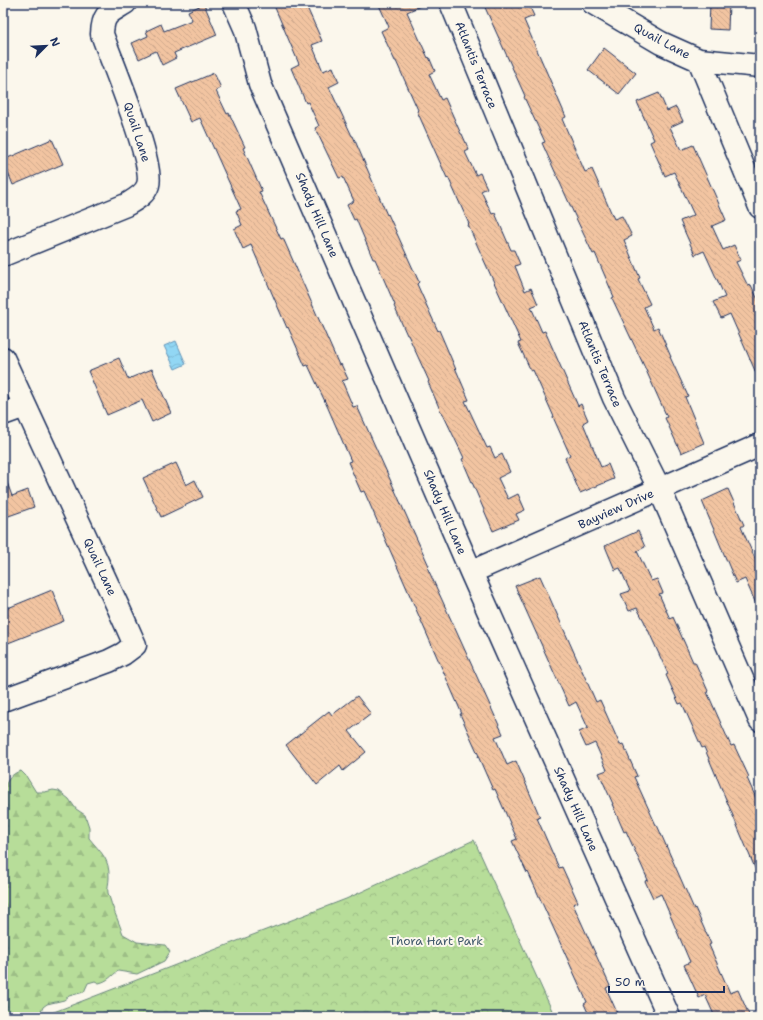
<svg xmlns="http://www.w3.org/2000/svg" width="763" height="1020" viewBox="0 0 763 1020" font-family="'Shantell Sans',sans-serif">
<defs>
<pattern id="forest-firs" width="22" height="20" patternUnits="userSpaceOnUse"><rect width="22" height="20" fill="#b7dd99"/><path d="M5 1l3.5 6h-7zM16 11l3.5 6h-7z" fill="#9dbe86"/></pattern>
<pattern id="park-crowns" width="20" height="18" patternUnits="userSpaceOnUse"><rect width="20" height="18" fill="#b7dd99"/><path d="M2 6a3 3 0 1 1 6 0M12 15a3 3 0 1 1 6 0" fill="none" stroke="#9dbe86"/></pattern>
<pattern id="water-waves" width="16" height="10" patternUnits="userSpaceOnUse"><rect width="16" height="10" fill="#92d7f4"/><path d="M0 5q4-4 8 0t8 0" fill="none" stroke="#7db9d4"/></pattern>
<pattern id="building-back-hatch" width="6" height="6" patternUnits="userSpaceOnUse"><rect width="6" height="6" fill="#f2c4a1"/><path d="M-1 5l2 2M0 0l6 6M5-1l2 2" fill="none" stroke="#cfa98d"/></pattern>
</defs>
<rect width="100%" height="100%" fill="#fbf7ec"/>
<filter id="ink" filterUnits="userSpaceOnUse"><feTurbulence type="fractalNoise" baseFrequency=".025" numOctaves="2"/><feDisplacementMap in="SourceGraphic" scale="8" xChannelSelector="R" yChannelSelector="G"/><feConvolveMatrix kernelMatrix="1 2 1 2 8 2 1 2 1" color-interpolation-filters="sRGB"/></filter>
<g filter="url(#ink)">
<path fill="url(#forest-firs)" stroke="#69867c" d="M21,771L26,776L36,792H45L53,790L59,791L69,799L76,809L85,815L89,827V838C100,852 110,858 109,878C109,883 107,888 108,893C112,907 118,920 123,934L137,942L165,945L170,952L164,961L137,974L118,971C111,976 108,981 99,983L95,981L88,983L84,992L69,996L64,1000L47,1004L43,1007L39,1017H3V788C8,781 11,773 21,771Z"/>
<path fill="url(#park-crowns)" stroke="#69867c" d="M474,840L555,1017H38H41L346,899Z"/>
<path fill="url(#water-waves)" stroke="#6294b8" d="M176,341L186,364L175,369L164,346Z"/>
<path fill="url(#building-back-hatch)" stroke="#1b2f5e" d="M273,3H305L322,41L312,45L323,71L333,67L339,82L329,87L352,136H353L387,215L388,214L419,282L417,284L438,331L439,330L469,400L465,401L487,448L490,447L495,458L502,454L510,472L498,478L508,499L518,494L525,510L516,514L519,520L493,531L462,459L464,458L442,412H441L428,382L429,381L408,335H407L394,306L395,305L375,259H373L356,219L354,220L347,205L354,201L343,177L339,178L315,128L319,126L308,102L306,103L291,68L299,64Z
M378,3H427L407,12L428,58L429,57L435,71L429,74L441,100L445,98L461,134H462L469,150L465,152L476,175L480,173L487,188L481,191L492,214L495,213L511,250H514L520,264L515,266L525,291L531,288L538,304L531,307L542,332L545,331L578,406L581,404L588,420L583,423L601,467L608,464L614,479L580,493L565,458L570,455L553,417H554L533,370L531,371L518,343L521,342L468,225L469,224L448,177L447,178L417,111L418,110L396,61H395L381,31L389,27Z
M483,3H528L534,16L524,20L566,117L562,119L585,172L592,169L614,219L622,216L632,236L624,240L640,278L638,279L650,304L644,307L654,329L658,327L671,357H670L688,396L685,397L704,443L681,453L665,418L667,417L645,368L612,298L614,297L595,253L593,254L575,216L542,143L545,142L524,97L525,96Z
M710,3H729L728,30L709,29Z
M204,4L217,35L174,53L176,58L162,65L156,51L139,59L132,43L148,36L146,31L161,24L164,31L192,20L188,11Z
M604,48L636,73L619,94L588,70Z
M214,73L221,88L216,91L227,114L229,113L245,147L243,148L262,191L259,192L281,239L283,238L339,365L341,364L348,379L342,381L353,407L357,406L429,566L427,567L503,734L495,737L507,765L516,761L540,817L537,818L559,868L562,867L578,902L573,904L610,986L606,988L619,1017H590L584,1004L587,1002L528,872L527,873L512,841L517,839L495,789L493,790L478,756H479L460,714H462L364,491L361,492L348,462L351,461L328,408L308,365L305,366L288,327L287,328L251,245L243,249L234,229L242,225L236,211L241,209L200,118L191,122L176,89Z
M659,93L667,111L676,107L683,121L670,127L681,150L693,145L726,220L712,226L723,250L734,245L741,260L736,262L748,286L751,285L760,304V382L730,314L721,318L713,302L725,297L704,251L695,255L680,221L694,215L674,172L665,176L650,142L654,140L637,102Z
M52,139L63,164L13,185L3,160Z
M119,358L128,379L152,369L171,413L152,422L142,400L107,415L88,371Z
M176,463L186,485L195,480L203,497L161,517L143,478Z
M4,474L12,496L28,490L34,507L3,518V475Z
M728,489L744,525L741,527L760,570V613L745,579L736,583L702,501Z
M638,531L645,547L637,551L651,581L657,579L663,593L659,594L670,619L673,617L693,662H695L708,691L707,692L731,746L734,745L749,777L747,778L760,807V880L704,747L702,748L682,703L679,704L666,675L668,674L644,621L637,608L629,611L621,594L630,591L620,568L615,570L605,546Z
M540,576L596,702L600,700L620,745L623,744L637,776L634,777L656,825H657L694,909L695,908L711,944L709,945L730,993L738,990L750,1017H715L705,995L699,998L684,965L690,962L661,894L653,898L645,881L648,880L626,831L624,832L612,804H613L599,773L607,770L595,743L586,747L579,732L588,728L576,702L569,706L515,586Z
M52,590L64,621L3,645V610Z
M357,696L371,714L349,731L366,752L343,771L340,766L317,785L286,745L329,711L332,715Z"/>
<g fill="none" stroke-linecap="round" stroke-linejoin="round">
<defs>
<path id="minor" d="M234,3L245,28L260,84L471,572L669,1017
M451,3L614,398L660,490L760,720
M593,3L661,43L699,60L760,66
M699,60L760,207
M3,255L126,205C134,200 145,195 148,185C155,163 111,60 102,34C103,13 109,13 125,3
M3,358L119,609L135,645L123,654L109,661L3,700
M3,414L25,406
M471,572L760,445"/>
</defs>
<use href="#minor" stroke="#1b2f5e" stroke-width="25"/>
<use href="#minor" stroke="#fbf7ec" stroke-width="22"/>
</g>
</g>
<g text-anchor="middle" stroke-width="4" stroke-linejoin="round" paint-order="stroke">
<g font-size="12" fill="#1b2f5e" stroke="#fbf7ec">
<text transform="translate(662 41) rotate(28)" y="4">Quail Lane</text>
<text transform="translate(476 65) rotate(68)" y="4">Atlantis Terrace</text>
<text transform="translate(137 132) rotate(72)" y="4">Quail Lane</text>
<text transform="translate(317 215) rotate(67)" y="4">Shady Hill Lane</text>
<text transform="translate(600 364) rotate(67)" y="4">Atlantis Terrace</text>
<text transform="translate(616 509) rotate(-24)" y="4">Bayview Drive</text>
<text transform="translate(445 512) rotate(67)" y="4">Shady Hill Lane</text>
<text transform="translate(100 567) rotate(65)" y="4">Quail Lane</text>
<text transform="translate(576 809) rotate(66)" y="4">Shady Hill Lane</text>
</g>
<g font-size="12" fill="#425a6d" stroke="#fbf7ec">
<text x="436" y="945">Thora Hart Park</text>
</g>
</g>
<rect width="763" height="1020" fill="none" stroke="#fbf7ec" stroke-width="16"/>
<rect x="8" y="8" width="747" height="1004" fill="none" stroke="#1b2f5e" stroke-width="1.5" filter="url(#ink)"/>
<g transform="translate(46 46) rotate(66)" stroke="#fbf7ec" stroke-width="3" paint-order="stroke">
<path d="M0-3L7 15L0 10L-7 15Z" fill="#1b2f5e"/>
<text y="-6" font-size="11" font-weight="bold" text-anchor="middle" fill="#1b2f5e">N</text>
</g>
<path d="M609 986v6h115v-6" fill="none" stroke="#1b2f5e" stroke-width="2"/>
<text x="615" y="986" font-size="12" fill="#1b2f5e" stroke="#fbf7ec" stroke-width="3" paint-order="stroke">50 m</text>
</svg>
